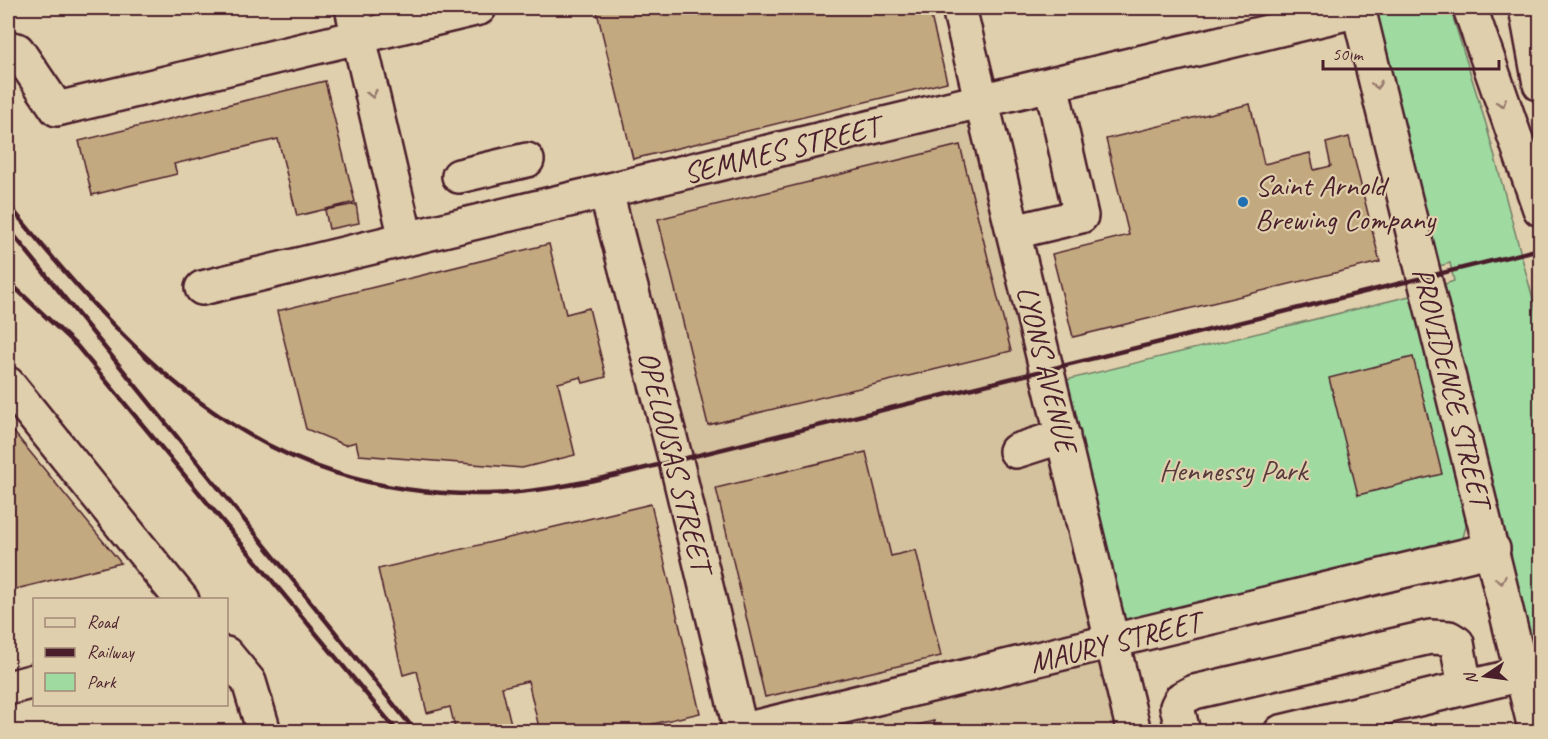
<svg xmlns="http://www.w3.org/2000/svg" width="1548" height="739" viewBox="0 0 1548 739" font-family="Caveat,sans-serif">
<rect width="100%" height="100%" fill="#e0cfac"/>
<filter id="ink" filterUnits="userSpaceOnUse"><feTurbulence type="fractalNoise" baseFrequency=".0167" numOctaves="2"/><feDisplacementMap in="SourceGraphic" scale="12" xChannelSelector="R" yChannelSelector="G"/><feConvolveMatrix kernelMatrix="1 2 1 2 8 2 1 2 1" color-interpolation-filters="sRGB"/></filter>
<g filter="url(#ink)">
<path fill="#d4c19d" d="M970,117L1118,731H753L627,206Z"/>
<path fill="#9fdba1" stroke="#747d66" stroke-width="1.5" d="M1374,8H1450L1486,124L1540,325V695L1442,285L1454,281L1450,263L1436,267Z
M1414,295L1468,518L1462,542L1124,627L1066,380Z"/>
<path fill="#c3a980" stroke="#4a1f2b" stroke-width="1.5" d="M596,8H929L947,82L633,159Z
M1000,8H1024L1001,13Z
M325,81L355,202L297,216L278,139L174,164L177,174L92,195L79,141Z
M1250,104L1264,164L1310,153L1314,170L1331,166L1326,143L1349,137L1380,262L1073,337L1052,254L1129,235L1106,139Z
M960,145L1011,351L708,425L658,219Z
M356,204L359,223L329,229L325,210Z
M549,244L566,314L589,308L606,377L583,383L581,377L558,383L575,455L522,468L359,455L356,442L345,445L306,429L277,311Z
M1413,357L1442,474L1358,495L1329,378Z
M8,425L121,563L8,591Z
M866,452L891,556L916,550L941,656L765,697L716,488Z
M651,504L700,713L619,732H540L528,681L502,687L513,732H456L450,707L427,713L417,671L403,675L378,569Z
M934,721L936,732H889Z"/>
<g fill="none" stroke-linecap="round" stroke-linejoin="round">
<defs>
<path id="minor" d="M352,8L406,239
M959,8L1134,732
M1358,8L1536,732
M8,48L17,50L57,109L479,8
M459,176L527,160
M606,192L676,461L741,732
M1014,232L1081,216L1051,84
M202,288L1359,10
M8,384L182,600
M1016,451L1063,436
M226,654L249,682L264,732
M8,688L34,681
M736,732L1493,549
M1183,732L1177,707L1181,699L1194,692L1430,637L1449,638L1457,643L1465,687
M1281,732L1523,674"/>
<path id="highway" d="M1470,8L1540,209
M1526,8L1540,84"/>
</defs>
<use href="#minor" stroke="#4a1f2b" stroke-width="38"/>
<use href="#highway" stroke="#4a1f2b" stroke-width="38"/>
<use href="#minor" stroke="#e0cfac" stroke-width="33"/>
<use href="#highway" stroke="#e0cfac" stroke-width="33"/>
<path stroke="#4a1f2b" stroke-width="4.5" d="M8,204C140,366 262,498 487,494C533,493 577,484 621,474L1540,249
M8,228L416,732
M8,281L77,346L398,732"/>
</g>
<defs><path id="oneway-chevron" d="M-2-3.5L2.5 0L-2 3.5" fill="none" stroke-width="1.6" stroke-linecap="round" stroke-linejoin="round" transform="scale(1.5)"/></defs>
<g stroke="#95776c">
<use href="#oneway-chevron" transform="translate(1377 85) rotate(76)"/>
<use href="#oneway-chevron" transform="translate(372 94) rotate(77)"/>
<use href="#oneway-chevron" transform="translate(1502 103) rotate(70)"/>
<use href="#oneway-chevron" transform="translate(1501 580) rotate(77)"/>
</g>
</g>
<circle fill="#1f6fb2" stroke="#e0cfac" stroke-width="2" cx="1243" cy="202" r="6"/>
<g text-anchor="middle" stroke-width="4.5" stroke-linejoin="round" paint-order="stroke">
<g font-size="30" fill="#4a1f2b" stroke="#e0cfac">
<text transform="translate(781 150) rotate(-14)" y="10">SEMMES STREET</text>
<text transform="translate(1047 369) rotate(76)" y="10">LYONS AVENUE</text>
<text transform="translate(1452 387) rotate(76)" y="10">PROVIDENCE STREET</text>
<text transform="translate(675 461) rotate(76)" y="10">OPELOUSAS STREET</text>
<text transform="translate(1115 642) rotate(-14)" y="10">MAURY STREET</text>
</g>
<g font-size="30" fill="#4a1f2b" stroke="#e0cfac" text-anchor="start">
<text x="1255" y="195">Saint Arnold<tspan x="1255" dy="34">Brewing Company</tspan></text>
</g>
<g font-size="30" fill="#573b3d" stroke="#e0cfac">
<text x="1233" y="480">Hennessy Park</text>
</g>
</g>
<rect width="1548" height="739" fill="none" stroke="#e0cfac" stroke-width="30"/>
<rect x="15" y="15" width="1518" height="709" fill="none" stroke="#4a1f2b" stroke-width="2" filter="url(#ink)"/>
<rect x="33" y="598" width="195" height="108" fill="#e0cfac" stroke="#a48978" stroke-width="1.5"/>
<rect x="45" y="618" width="30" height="9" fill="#e0cfac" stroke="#a48978" stroke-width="1.5"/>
<text x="87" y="628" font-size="18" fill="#4a1f2b">Road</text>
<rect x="45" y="648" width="30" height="9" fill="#4a1f2b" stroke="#a48978" stroke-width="1.5"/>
<text x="87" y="658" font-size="18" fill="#4a1f2b">Railway</text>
<rect x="45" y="673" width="30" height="18" fill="#9fdba1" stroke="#a48978" stroke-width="1.5"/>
<text x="87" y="688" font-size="18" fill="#4a1f2b">Park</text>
<g transform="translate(1485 676) rotate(257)" stroke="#e0cfac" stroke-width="4.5" paint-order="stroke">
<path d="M0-4.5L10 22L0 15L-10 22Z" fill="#4a1f2b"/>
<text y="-9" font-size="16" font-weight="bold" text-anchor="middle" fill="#4a1f2b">N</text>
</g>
<path d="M1323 60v9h176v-9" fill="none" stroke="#4a1f2b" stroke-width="3"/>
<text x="1332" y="60" font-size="18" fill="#4a1f2b" stroke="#e0cfac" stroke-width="4.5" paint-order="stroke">50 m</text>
</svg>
